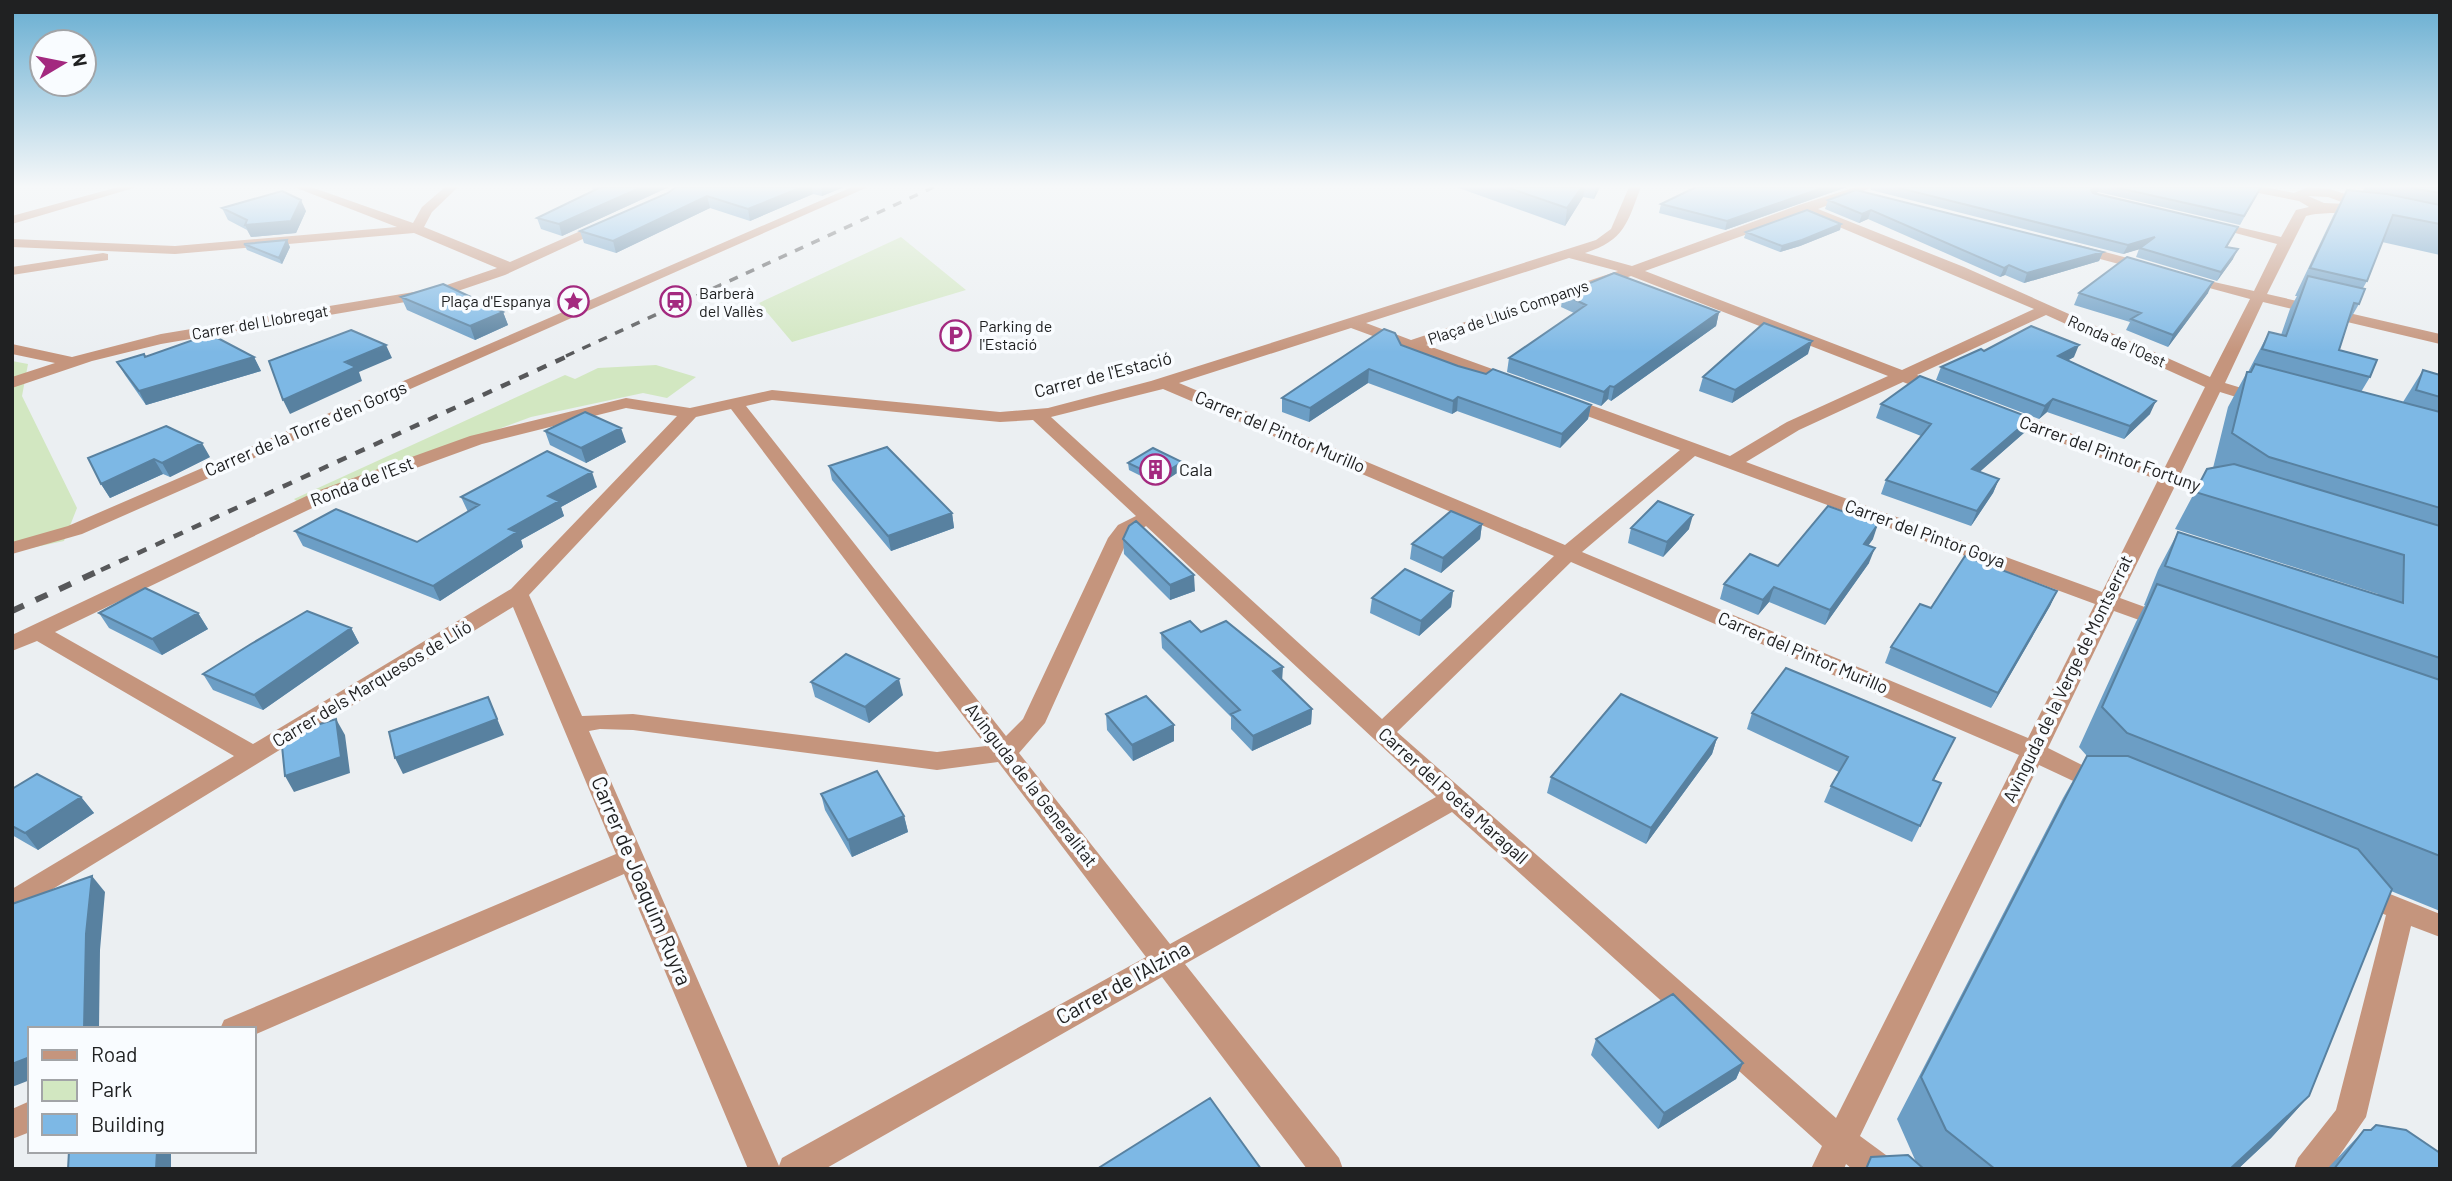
<svg xmlns="http://www.w3.org/2000/svg" width="2452" height="1181" viewBox="0 0 2452 1181" font-family="Barlow,sans-serif">
<rect width="100%" height="100%" fill="#ebeff2"/>
<path fill="#d2e7c1" d="M901,237L966,290L792,342L759,303Z
M12,361L28,364L22,396L77,508L64,541L12,552Z
M656,365L696,377L667,398L643,393L531,417L299,503L294,499L565,375L575,379L598,368Z"/>
<g fill="none" stroke-linecap="round" stroke-linejoin="round">
<path fill="#c5957d" fill-rule="evenodd" d="M118,187H137L12,224V216Z
M294,187H311L413,223L422,207L445,187H458L432,212L424,227L510,262L601,222L613,225L505,275L446,295L161,344L92,361L12,388V377L55,363L12,354V344L72,357L161,334L438,288L497,268L414,233L175,254L12,247V239L175,246L397,227Z
M852,187H868L82,534L12,554V542L68,526Z
M1629,187H1641C1627,223 1625,240 1585,253L1632,266L1799,205L1856,187H1873L1818,209L1964,267L2210,377L2250,299L2176,279L2183,275L2254,291L2277,244L2201,224L2208,220L2281,237L2296,210L2309,207L2299,201L2243,190L2242,187H2265L2294,193L2308,187L2330,189L2357,198L2361,206C2347,216 2323,211 2306,216L2267,294L2440,334V344L2263,302L2225,383L2268,396L2271,400L2262,405L2220,392L2180,475L2233,492L2236,496L2226,502L2175,486L2120,598L2175,618L2178,623L2167,630L2114,611L2048,748L2110,779L2113,785L2110,791L2101,794L2039,765L1860,1136L1890,1158L1894,1169H1852L1846,1164L1844,1169H1811L1822,1146L1452,812L1185,964L1339,1158L1343,1169H1307L1162,977L825,1169H748L624,874L254,1035V1029H220L224,1020L616,854L513,607L12,914V889L234,756L37,641L12,651V635L317,491L470,436L626,398L690,408L772,390L1000,412L1048,408L1151,381L1596,240L1611,229ZM2308,196L2328,197L2347,204L2324,203ZM1806,213L2034,309L1902,370L1645,271ZM1569,258L1618,271L1411,340L1366,323ZM1631,276L1888,376L1787,422L1730,456L1569,397H1557L1554,401L1557,405L1680,450L1565,545L1179,383L1351,328L1514,388L1522,383L1520,379L1426,345ZM2046,315L2205,387L2164,469L2009,410H1997L1994,414L1997,418L2158,480L2102,592L1746,462L1799,430L1903,382L1934,394H1946L1948,390L1946,386L1917,375ZM1163,389L1554,556L1382,719L1051,417ZM772,400L1000,422L1033,420L1136,516L1118,525L1108,538L1023,719L1006,736L746,406ZM626,408L677,416L511,589L253,744L55,632L331,499L482,444ZM731,409L986,746L937,752L633,714L582,716L529,595L696,417ZM1695,456L2095,604L2028,738L1582,552ZM1146,526L1436,797L1170,944L1019,753L1045,723L1128,539ZM1571,562L2019,755L1836,1118L1397,732ZM600,729L633,730L937,770L998,762L1146,957L782,1158L779,1166L589,731Z
M2075,244L2154,265L2156,268L2149,272L2070,251L2068,248Z
M103,253L108,254V260L12,275V267Z
M2360,882L2440,914V937L2411,926L2366,1117L2330,1169H2294L2298,1158L2336,1110L2386,915L2350,901L2346,893L2350,885Z
M30,1101V1132L12,1139V1109Z"/>
<path stroke="#57585a" stroke-width="3.5" stroke-dasharray="9 9" stroke-linecap="butt" d="M566,356L934,187"/>
<path stroke="#57585a" stroke-width="4.5" stroke-dasharray="10 10" stroke-linecap="butt" d="M101,570L570,355"/>
<path stroke="#57585a" stroke-width="6" stroke-dasharray="13 13" stroke-linecap="butt" d="M12,611L105,568"/>
</g>
<path fill="#6c9ec5" d="M592,187H669L562,236L541,229L537,218L593,191Z
M676,187H844L822,196L813,194L750,221L710,208L616,253L584,243L580,231L668,193Z
M1456,187H1600L1594,199L1583,197L1565,226Z
M1696,187H1847L1725,230L1659,213L1661,204Z
M1871,187H2261L2240,225L2098,192L2096,193L2238,227L2227,247L2233,259L2217,281L2136,257L2139,249L2123,254L1871,190Z
M2365,187H2440V255L2382,242L2367,281L2363,288L2359,304L2348,323L2339,350L2370,377L2361,392L2403,402L2423,370L2440,375V911L2391,891L2309,1096L2271,1138L2238,1169H1865L1871,1157L1916,1162L1897,1119L2063,798L2087,756L2079,747L2136,622L2145,605H2144L2158,570L2178,532L2378,595V594L2175,529L2207,469L2213,468L2228,407L2247,372H2248L2269,332L2281,335L2290,309L2297,296H2295L2333,216L2347,190L2363,191Z
M1828,200L2103,252L2099,261L2024,283L2005,275L2000,277L1868,219L1859,223L1825,209Z
M222,208L306,211L296,233L251,237L247,230L228,220Z
M1841,224L1840,230L1800,246L1780,252L1744,238L1746,232Z
M244,244L290,247L282,264L247,250Z
M2079,293H2208L2168,347L2126,330L2130,322L2074,305Z
M1563,294L1719,312L1716,326L1611,401L1608,399L1601,406L1507,372L1509,358L1574,313L1561,307Z
M401,297L503,312L508,325L475,340L407,310Z
M1401,345L1458,366L1591,405L1588,419L1560,448L1457,411L1452,414L1368,383L1309,422L1282,412V398Z
M1984,351L2074,357L2068,360L2150,414L2124,439L2047,412L2039,419L1936,380L1941,367Z
M1808,354L1732,403L1699,391L1703,377Z
M145,357H254L261,371L146,405L125,375L117,362Z
M1881,404L2025,432L1979,472L1999,479L1993,493L1971,526L1881,494L1886,480L1921,436L1876,418Z
M545,431L626,442L586,463L550,445Z
M210,457L170,477L163,474L110,498L101,484L88,458Z
M1128,463L1183,469L1159,485L1129,470Z
M829,466L952,513L954,528L891,551L832,480Z
M597,487L561,507L564,516L521,540L523,547L440,601L303,546L295,531L417,542L468,512L461,497Z
M1482,524L1480,539L1441,573L1410,559L1412,544Z
M1631,528L1689,529L1663,557L1628,543Z
M1123,539L1195,591L1170,600L1124,554Z
M1873,539L1868,546L1869,563L1825,625L1769,602L1758,615L1720,599L1724,584L1778,566Z
M1453,591L1451,607L1419,636L1370,613L1372,598Z
M2057,591L2050,606L1991,708L1885,663L1891,647L1931,608Z
M99,613H198L208,629L162,655L109,628Z
M351,628L359,643L263,710L213,690L203,674Z
M1201,632L1282,680L1312,709L1311,724L1252,751L1231,729V717L1162,648L1161,633Z
M811,682L903,695L869,723L815,697Z
M1752,713L1955,738L1934,780L1941,783L1912,842L1824,802L1831,786L1839,772L1747,729Z
M1106,714L1174,741L1133,761L1107,730Z
M1717,738L1712,754L1646,844L1547,793L1551,777Z
M12,789L81,797L94,813L38,850L12,835Z
M821,794L904,816L908,832L852,857L825,810Z
M1596,1039L1743,1063L1736,1079L1658,1129L1591,1055Z
M2364,1130L2440,1169H2327Z"/>
<path fill="#5881a0" d="M642,187H669L562,236L559,224Z
M802,187H812L813,194L750,221L748,209Z
M821,187H844L822,196Z
M1582,187H1585L1583,197L1565,226L1567,208Z
M1596,187H1600L1594,199Z
M1825,187H1847L1725,230L1727,221Z
M2096,187H2100L2098,192L2087,198L2091,190Z
M707,196L710,208L616,253L613,241Z
M301,200L306,211L296,233L251,237L245,225Z
M1871,210L1868,219L1859,223L1862,214Z
M1841,224L1840,230L1800,246L1780,252L1782,246Z
M2155,237L2151,246L2123,254L2128,245Z
M287,240L290,247L282,264L279,258Z
M2238,249L2233,259L2217,281L2221,272Z
M2103,252L2099,261L2024,283L2027,273Z
M2009,265L2005,275L2000,277L2004,268Z
M2213,282L2208,293L2168,347L2173,335Z
M503,312L508,325L475,340L470,326Z
M1719,312L1716,326L1611,401L1614,387Z
M1812,341L1808,354L1732,403L1735,390Z
M386,345L392,358L359,372L362,381L290,414L283,400L345,362Z
M2079,345L2074,357L2053,369L2058,356Z
M254,357L261,371L146,405L139,391Z
M1369,369L1368,383L1309,422L1310,408Z
M1610,386L1608,399L1601,406L1604,392Z
M1458,397L1457,411L1452,414L1453,401Z
M2053,399L2047,412L2039,419L2045,406Z
M2156,401L2150,414L2124,439L2130,426Z
M1591,405L1588,419L1560,448L1562,434Z
M2031,418L2025,432L1966,484L1972,469Z
M621,428L626,442L586,463L581,448Z
M202,443L210,457L170,477L162,463Z
M154,459L163,474L110,498L101,484Z
M1182,462L1183,469L1159,485L1158,477Z
M592,472L597,487L561,507L564,516L521,540L523,547L440,601L433,586L509,529L548,496Z
M1999,479L1993,493L1971,526L1977,511Z
M952,513L954,528L891,551L888,536Z
M1693,515L1689,529L1663,557L1667,542Z
M1482,524L1480,539L1441,573L1443,558Z
M1878,524L1873,539L1858,559L1864,544Z
M1875,548L1869,563L1825,625L1830,610Z
M1194,575L1195,591L1170,600V585Z
M1774,587L1769,602L1758,615L1763,600Z
M1453,591L1451,607L1419,636L1421,621Z
M2057,591L2050,606L1991,708L1998,693Z
M198,613L208,629L162,655L152,639Z
M351,628L359,643L263,710L254,695Z
M1283,667L1282,682L1273,671Z
M899,679L903,695L869,723L865,707Z
M488,697L504,735L403,774L395,758Z
M1312,709L1311,724L1252,751L1253,736Z
M336,719L345,735L350,773L294,792L285,776Z
M1174,725V741L1133,761L1132,745Z
M1717,738L1712,754L1646,844L1651,828Z
M81,797L94,813L38,850L25,833Z
M904,816L908,832L852,857L848,840Z
M92,876L105,892L100,950L99,1029H84L86,934Z
M30,1057V1080L12,1087V1064Z
M1743,1063L1736,1079L1658,1129L1664,1113Z
M2309,1096L2271,1138L2238,1169H2230Z
M157,1151H171V1169H156Z"/>
<path fill="#7db8e5" stroke="#5881a0" stroke-width="2" d="M601,187H642L559,224L537,218Z
M676,187H802L748,209L707,196L613,241L580,231L668,193Z
M1506,187H1582L1567,208Z
M1696,187H1825L1727,221L1661,204Z
M1895,187H2096L2091,190L2093,193L2238,227L2226,247L2238,249L2221,272L2140,248L2155,237L2128,245Z
M2114,187H2261L2244,216Z
M2406,187H2440V193Z
M1856,190L2103,252L2027,273L2009,265L2004,268L1871,210L1862,214L1828,200Z
M2347,190L2387,194L2440,205V224L2393,215L2367,281L2310,268Z
M282,191L301,200L291,221L245,225L247,220L222,208Z
M1807,210L1841,224L1802,240L1782,246L1746,232Z
M287,240L279,258L244,244Z
M2127,257L2213,282L2173,335L2131,319L2141,313L2079,293Z
M1614,273L1719,312L1614,387L1610,386L1604,392L1509,358L1586,305L1563,294Z
M2308,276L2365,289L2359,304L2354,303L2339,350L2377,360L2370,377L2262,349L2269,332L2286,336Z
M443,284L503,312L470,326L401,297Z
M1764,323L1812,341L1735,390L1703,377Z
M2031,326L2079,345L2058,356L2156,401L2130,426L2053,399L2045,406L1941,367L1981,349L1984,351Z
M1384,329L1395,333L1401,345L1458,366L1486,374L1493,369L1591,405L1562,434L1458,397L1453,401L1369,369L1310,408L1282,398Z
M351,330L386,345L345,362L356,367L283,400L269,361Z
M210,334L254,357L139,391L117,362L144,354L145,357Z
M2255,364L2440,412V508L2269,457L2232,433L2247,372H2251Z
M2423,370L2440,375V397L2416,390Z
M1920,376L2031,418L1972,469L1999,479L1977,511L1886,480L1931,424L1881,404Z
M585,412L621,428L581,448L545,431Z
M166,426L202,443L162,463L154,459L101,484L88,458Z
M887,447L952,513L888,536L829,466Z
M1153,448L1182,462L1158,477L1128,463Z
M547,451L592,472L548,496L559,501L509,529L517,532L433,586L295,531L336,509L417,542L479,505L461,497Z
M2234,464L2440,526V658L2165,566L2178,532L2403,603L2404,555L2195,492L2207,469Z
M1658,501L1693,515L1667,542L1631,528Z
M1828,506L1878,524L1864,544L1875,548L1830,610L1774,587L1763,600L1724,584L1750,554L1778,566Z
M1451,511L1482,524L1443,558L1412,544Z
M1136,521L1194,575L1170,585L1123,539L1129,526Z
M1965,556L2057,591L1998,693L1891,647L1920,604L1931,608Z
M1405,569L1453,591L1421,621L1372,598Z
M2157,584L2440,680V856L2127,733L2102,707Z
M145,588L198,613L152,639L99,613Z
M307,611L351,628L254,695L203,674L251,644Z
M1190,621L1201,632L1226,621L1283,667L1273,671L1312,709L1253,736L1231,714L1240,710L1161,633Z
M846,654L899,679L865,707L811,682Z
M1786,668L1955,738L1933,780L1941,783L1920,826L1831,786L1848,757L1752,713Z
M1621,694L1717,738L1651,828L1551,777Z
M1146,696L1174,725L1132,745L1106,714Z
M488,697L497,719L395,758L389,732Z
M336,719L341,757L285,776L281,736Z
M2087,756H2128L2358,849L2392,889L2309,1096L2230,1169H1995L1946,1130L1921,1077Z
M877,771L904,816L848,840L821,794Z
M37,774L81,797L25,833L12,826V789Z
M92,876L86,934L84,1029H30V1057L12,1064V904Z
M1673,994L1743,1063L1664,1113L1596,1039Z
M1210,1098L1261,1169H1097Z
M2376,1125L2406,1130L2440,1153V1169H2334L2364,1130H2371Z
M69,1151H157L156,1169H68Z
M1908,1155L1924,1169H1866L1871,1157Z"/>
<linearGradient id="sky" x2="0" y2="1"><stop stop-color="#66add1"/><stop offset="0.53" stop-color="#f6f8f9"/><stop offset="1" stop-color="#f6f8f9" stop-opacity="0"/></linearGradient>
<rect width="2452" height="352" fill="url(#sky)"/>
<defs>
<symbol id="sight-ring" viewBox="-11 -11 22 22"><circle r="9.5" fill="#f9fcff" stroke="#a3297f" stroke-width="1.5"/><path d="M0-6L1.8-2.2L6-1.7L2.9 1.2L3.7 5.4L0 3.3L-3.7 5.4L-2.9 1.2L-6-1.7L-1.8-2.2Z" fill="#a3297f"/></symbol>
<symbol id="station-ring" viewBox="-11 -11 22 22"><circle r="9.5" fill="#f9fcff" stroke="#a3297f" stroke-width="1.5"/><path d="M-3-6H3Q5-6 5-4V2Q5 4 3 4L4.5 6H3L1.5 4h-3L-3 6H-4.5L-3 4Q-5 4-5 2V-4Q-5-6-3-6ZM-3.5-4v3h7v-3ZM-3.5 1v1.5H-2V1ZM2 1v1.5H3.5V1Z" fill="#a3297f"/></symbol>
<symbol id="parking-ring" viewBox="-11 -11 22 22"><circle r="9.5" fill="#f9fcff" stroke="#a3297f" stroke-width="1.5"/><path d="M-3.5-5.5H1a3.5 3.5 0 0 1 0 7H-1V5.5H-3.5ZM-1-3.4V-.6H.8a1.4 1.4 0 0 0 0-2.8Z" fill="#a3297f"/></symbol>
<symbol id="building-ring" viewBox="-11 -11 22 22"><circle r="9.5" fill="#f9fcff" stroke="#a3297f" stroke-width="1.5"/><path d="M-4-6H4V6H1V3H-1V6H-4ZM-2.5-4.3h1.7v1.8h-1.7ZM.8-4.3h1.7v1.8H.8ZM-2.5-1h1.7V.8h-1.7ZM.8-1h1.7V.8H.8Z" fill="#a3297f"/></symbol>
</defs>
<g fill-rule="evenodd">
<use href="#sight-ring" x="556" y="284" width="35" height="35"/>
<use href="#station-ring" x="658" y="284" width="35" height="35"/>
<use href="#parking-ring" x="938" y="318" width="35" height="35"/>
<use href="#building-ring" x="1138" y="452" width="35" height="35"/>
</g>
<g text-anchor="middle" stroke-width="7" stroke-linejoin="round" paint-order="stroke">
<g font-size="16" fill="#202122" stroke="#f9fcff" text-anchor="start">
<text x="699" y="299">Barberà<tspan x="699" dy="18">del Vallès</tspan></text>
<text x="551" y="307" text-anchor="end">Plaça d'Espanya</text>
<text x="979" y="332">Parking de<tspan x="979" dy="18">l'Estació</tspan></text>
</g>
<g font-size="16" fill="#202122" stroke="#f9fcff">
<text transform="translate(1508 312) rotate(-19)" y="6">Plaça de Lluís Companys</text>
<text transform="translate(260 322) rotate(-10)" y="6">Carrer del Llobregat</text>
<text transform="translate(2117 341) rotate(24)" y="6">Ronda de l'Oest</text>
</g>
<g font-size="18" fill="#202122" stroke="#f9fcff">
<text transform="translate(1103 375) rotate(-14)" y="6">Carrer de l'Estació</text>
<text transform="translate(306 429) rotate(-23)" y="6">Carrer de la Torre d'en Gorgs</text>
<text transform="translate(1280 432) rotate(23)" y="6">Carrer del Pintor Murillo</text>
<text transform="translate(2110 454) rotate(20)" y="6">Carrer del Pintor Fortuny</text>
<text transform="translate(362 482) rotate(-21)" y="6">Ronda de l'Est</text>
<text transform="translate(1925 534) rotate(20)" y="6">Carrer del Pintor Goya</text>
<text transform="translate(1803 653) rotate(23)" y="6">Carrer del Pintor Murillo</text>
<text transform="translate(2068 679) rotate(-64)" y="6">Avinguda de la Verge de Montserrat</text>
<text transform="translate(372 684) rotate(-31)" y="6">Carrer dels Marquesos de Llió</text>
<text transform="translate(1031 785) rotate(52)" y="6">Avinguda de la Generalitat</text>
<text transform="translate(1453 796) rotate(42)" y="6">Carrer del Poeta Maragall</text>
</g>
<g font-size="18" fill="#202122" stroke="#f9fcff" text-anchor="start">
<text x="1179" y="476">Cala</text>
</g>
<g font-size="21" fill="#202122" stroke="#f9fcff">
<text transform="translate(641 881) rotate(67)" y="7">Carrer de Joaquim Ruyra</text>
<text transform="translate(1123 983) rotate(-29)" y="7">Carrer de l'Alzina</text>
</g>
</g>
<rect width="2452" height="1181" fill="none" stroke="#202122" stroke-width="28"/>
<rect x="28" y="1027" width="228" height="126" fill="#f9fcff" stroke="#a2a4a7" stroke-width="2"/>
<rect x="42" y="1050" width="35" height="10" fill="#c5957d" stroke="#a2a4a7" stroke-width="2"/>
<text x="91" y="1062" font-size="21" fill="#202122">Road</text>
<rect x="42" y="1080" width="35" height="21" fill="#d2e7c1" stroke="#a2a4a7" stroke-width="2"/>
<text x="91" y="1097" font-size="21" fill="#202122">Park</text>
<rect x="42" y="1114" width="35" height="21" fill="#7db8e5" stroke="#a2a4a7" stroke-width="2"/>
<text x="91" y="1132" font-size="21" fill="#202122">Building</text>
<g transform="translate(63 63) rotate(80)"><circle r="33" fill="#f9fcff" stroke="#a2a4a7" stroke-width="2"/>
<path d="M0-5L12 26L0 18L-12 26Z" fill="#a3297f"/>
<text y="-10" font-size="19" font-weight="bold" text-anchor="middle" fill="#202122">N</text>
</g>
</svg>
